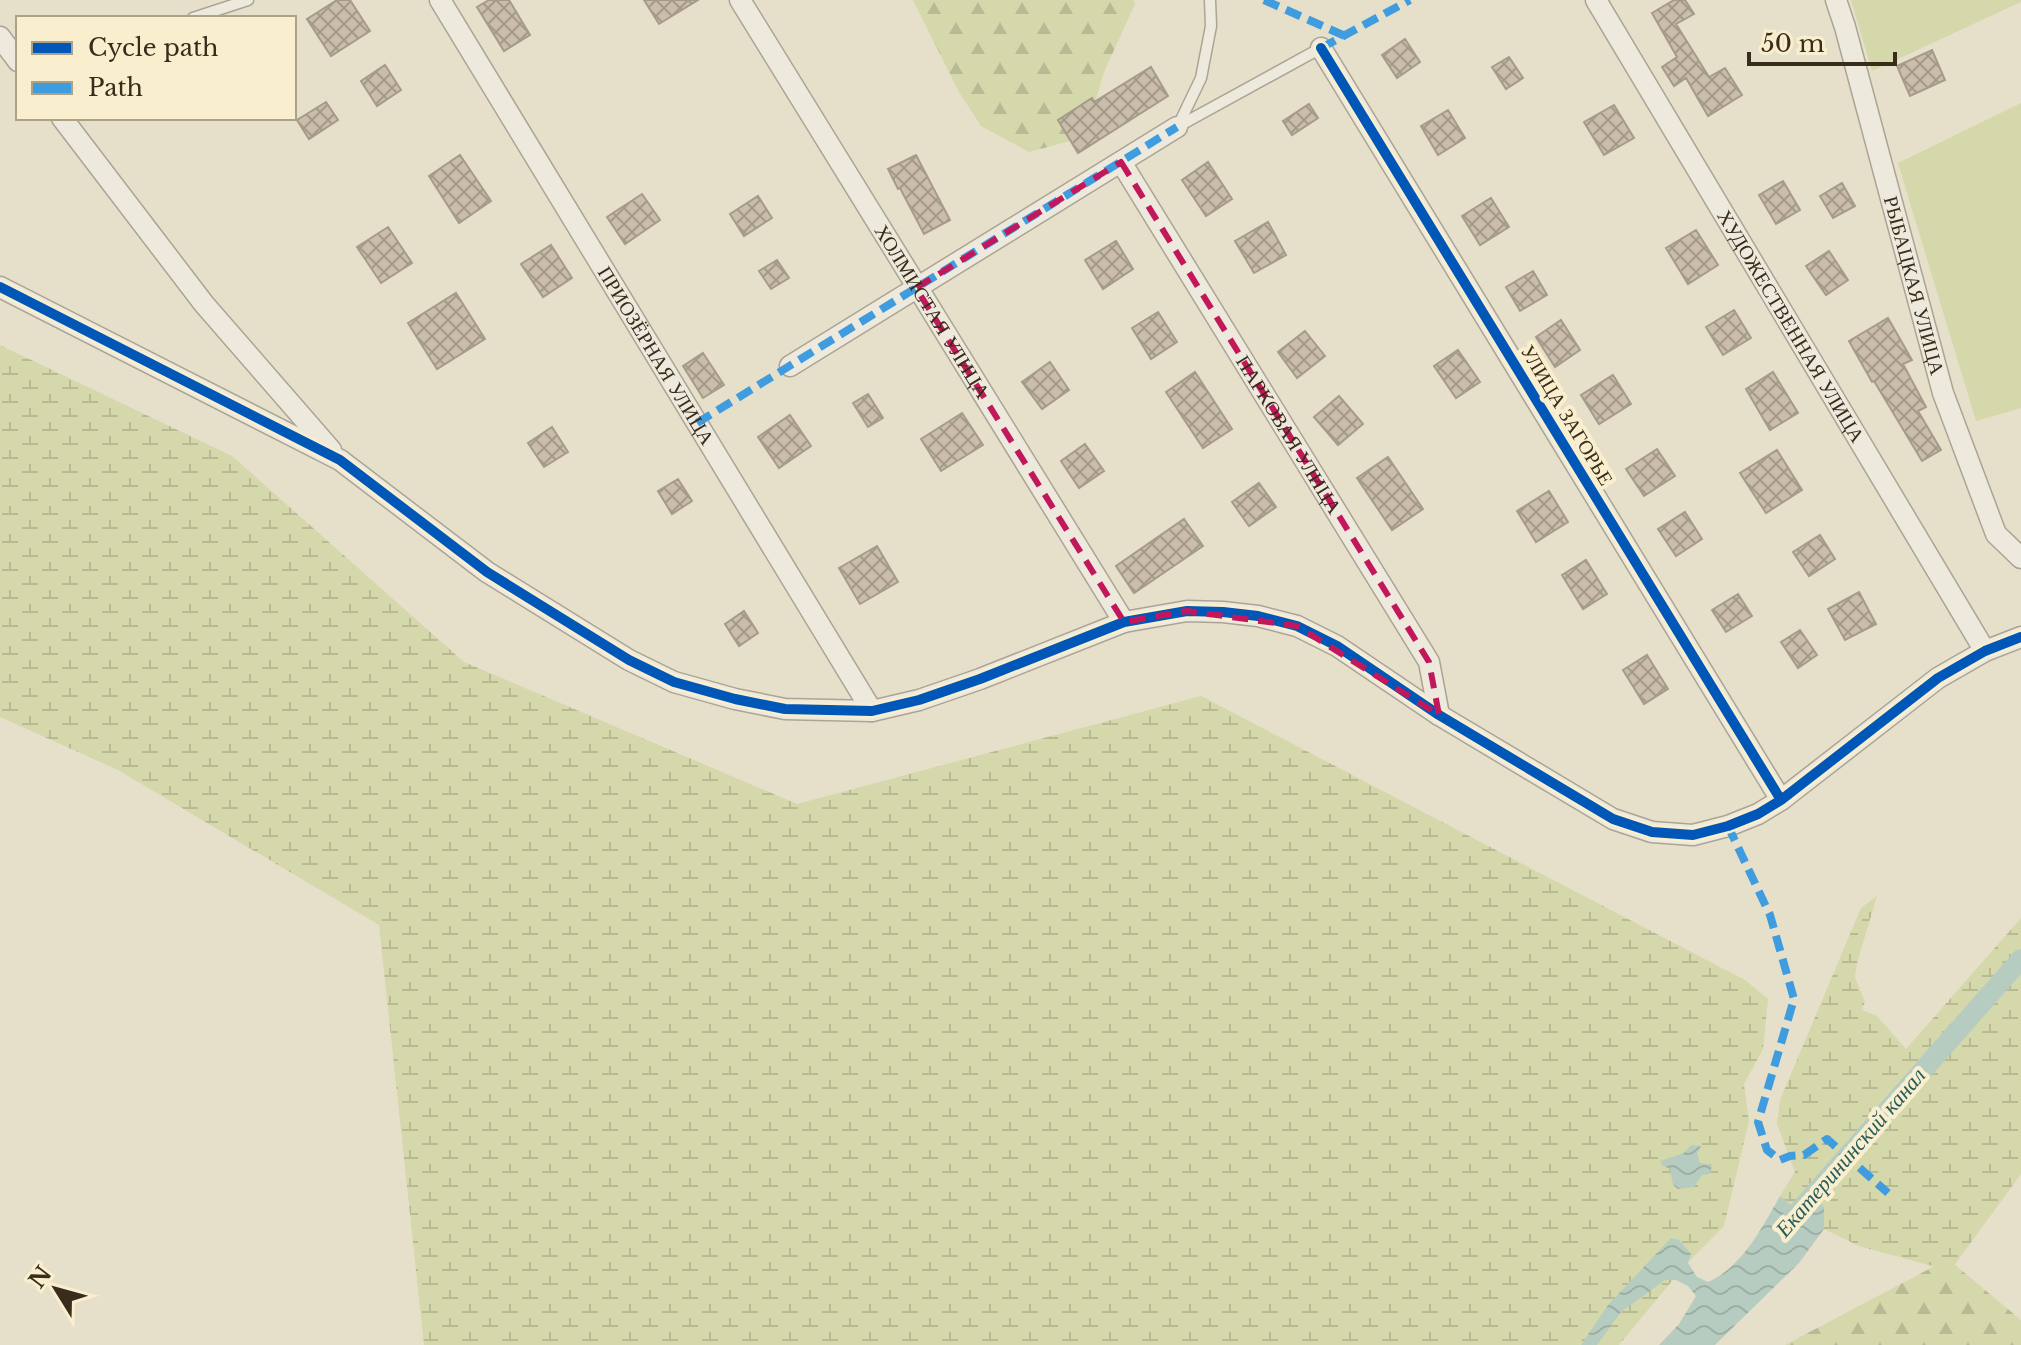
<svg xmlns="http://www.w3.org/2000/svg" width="2021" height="1345" viewBox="0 0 2021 1345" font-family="'Libre Baskerville',serif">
<defs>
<pattern id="forest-firs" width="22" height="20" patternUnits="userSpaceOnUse" patternTransform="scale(2)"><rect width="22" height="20" fill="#d4d8ab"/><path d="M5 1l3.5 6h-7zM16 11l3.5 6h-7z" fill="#b7ba93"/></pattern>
<pattern id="wetland-marsh" width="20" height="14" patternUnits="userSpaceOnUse" patternTransform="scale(2)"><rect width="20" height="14" fill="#d4d8ab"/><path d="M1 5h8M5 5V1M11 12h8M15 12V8" fill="none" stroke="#b7ba93"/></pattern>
<pattern id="water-waves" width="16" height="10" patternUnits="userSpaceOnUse" patternTransform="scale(2)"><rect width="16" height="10" fill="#b6ccc0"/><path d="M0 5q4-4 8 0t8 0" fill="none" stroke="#9dafa4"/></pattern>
<pattern id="building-cross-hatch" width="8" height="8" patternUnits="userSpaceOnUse" patternTransform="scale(2)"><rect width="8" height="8" fill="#cabdaa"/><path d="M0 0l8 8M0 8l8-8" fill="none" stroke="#a59a8a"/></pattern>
</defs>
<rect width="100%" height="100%" fill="#e6e0ca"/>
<path fill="url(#forest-firs)" d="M913,0H1134L1135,4L1104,72L1085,137L1029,152L981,126L959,92Z
M1948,1259L2021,1320V1345H1785Z"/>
<path fill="url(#wetland-marsh)" d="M0,345L232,456L464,662L797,804L1201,696L1745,980L1768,999L1763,1049L1744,1084L1749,1121L1724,1226L1687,1263L1619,1345H424L379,925L118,770L0,717Z
M1877,896L1857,963L1855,977L1865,1002L1862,1010L1877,1016L1906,1049L2021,918V1174L1950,1271L1859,1246L1824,1229V1207L1798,1211L1780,1196L1795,1172L1777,1124L1780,1100L1861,908Z"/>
<path fill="#d4d8ab" d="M1851,0H2021V2L1872,71Z
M2021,103V408L1976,421L1898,163Z"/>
<path fill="url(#water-waves)" d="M1691,1145L1701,1146L1697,1153L1700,1163L1712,1165L1710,1174L1702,1175L1694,1187L1678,1189L1673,1185L1670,1169L1662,1165L1660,1161L1684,1153Z
M1780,1196L1798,1211L1810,1208L1820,1201L1824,1207V1229L1799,1263L1715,1345H1659L1679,1324L1696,1296L1688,1286L1676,1280H1665L1621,1312L1597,1345H1581L1608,1305L1671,1238L1679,1240L1691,1254L1688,1263L1697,1277L1708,1282C1742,1267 1762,1228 1780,1196Z"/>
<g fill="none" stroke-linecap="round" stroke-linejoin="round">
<path stroke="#b6ccc0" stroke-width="20" d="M1783,1229L2021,959"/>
</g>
<path fill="url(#building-cross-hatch)" stroke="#a69b89" stroke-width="2" d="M337,0H350L370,31L331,56L307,19Z
M489,0H509L530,35L504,51L477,7Z
M644,0H698L659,24Z
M1674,0H1685L1694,14L1676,24L1709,77L1725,68L1742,95L1708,116L1686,78L1674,86L1662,67L1677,57L1652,13Z
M1405,39L1420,62L1397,78L1382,55Z
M1932,50L1945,80L1910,96L1897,66Z
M1509,57L1523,78L1506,89L1492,67Z
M385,65L401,90L377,106L361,81Z
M1151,67L1168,96L1078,153L1058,120L1092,98L1094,102Z
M326,102L338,120L309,139L297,120Z
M1309,104L1318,118L1292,135L1283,121Z
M1614,105L1634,138L1604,155L1584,122Z
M1448,110L1465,138L1438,155L1421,126Z
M460,155L491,201L459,223L429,176Z
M916,155L950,220L924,234L900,188L898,189L888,169Z
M1208,162L1232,199L1206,216L1182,180Z
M1783,181L1800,210L1776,224L1759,195Z
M1842,183L1855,206L1833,218L1820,196Z
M642,194L660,220L625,244L607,217Z
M758,196L772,218L744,236L730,214Z
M1491,198L1509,227L1480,245L1462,216Z
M1268,222L1286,255L1254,273L1235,241Z
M388,227L412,263L381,283L357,247Z
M1696,230L1718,265L1688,284L1666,248Z
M1116,241L1133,269L1103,289L1085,260Z
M551,245L572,278L543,297L521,264Z
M1829,251L1848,280L1826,295L1806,266Z
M777,260L789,278L771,289L759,271Z
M1533,271L1547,295L1520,311L1506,287Z
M456,293L485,339L437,369L408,323Z
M1734,310L1751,338L1723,355L1706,327Z
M1158,312L1177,342L1151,359L1132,328Z
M1888,318L1912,360L1903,364L1926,407L1918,411L1941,450L1922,461L1874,381L1872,382L1849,341Z
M1561,320L1580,350L1555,367L1536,337Z
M1305,331L1325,356L1297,378L1278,352Z
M1458,350L1480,382L1456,398L1434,366Z
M703,353L724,385L703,398L683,366Z
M1050,362L1069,390L1042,409L1022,382Z
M1195,372L1232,429L1203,448L1166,392Z
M1773,372L1798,413L1770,430L1746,389Z
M1613,375L1631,404L1599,424L1581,395Z
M868,394L883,418L868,427L853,403Z
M1339,396L1363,424L1338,445L1314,417Z
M962,413L983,445L941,471L921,439Z
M790,415L811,446L779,468L758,437Z
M552,427L568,452L544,467L528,443Z
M1085,444L1104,471L1079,488L1061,461Z
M1657,449L1675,476L1644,496L1626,469Z
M1777,450L1802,490L1766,513L1740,473Z
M1388,457L1423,509L1392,530L1357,478Z
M678,479L692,501L672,514L658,491Z
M1259,483L1276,507L1249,526L1232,502Z
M1549,491L1568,522L1536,542L1517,511Z
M1685,512L1702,539L1676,556L1658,529Z
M1184,519L1203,546L1134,593L1116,566Z
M1820,535L1835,559L1809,576L1793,552Z
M877,546L898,582L860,604L839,568Z
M1586,560L1607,594L1583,609L1562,575Z
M1859,592L1876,624L1845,640L1828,609Z
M1738,594L1752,616L1726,632L1712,610Z
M744,611L758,633L739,646L725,624Z
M1800,630L1817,655L1798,668L1781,642Z
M1647,655L1668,689L1644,704L1623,670Z"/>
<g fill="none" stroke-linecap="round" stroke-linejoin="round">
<defs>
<path id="lane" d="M193,18L248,0
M1178,126L1201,78L1211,26L1210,0
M1177,127L1321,48"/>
<g id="street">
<path id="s1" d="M440,0L872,711"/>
<path id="s2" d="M740,0L1124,622"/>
<path id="s3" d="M1596,0L1985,651"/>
<path id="s4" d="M1836,0L1845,27L1943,393L1996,534L2021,558"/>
<path d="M0,37L18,61"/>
<path d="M1321,48L1781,800"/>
<path d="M62,118L204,304L331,450"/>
<path id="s5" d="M1121,162L1429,662L1439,715"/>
<path d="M0,287L340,460L487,572L629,660L674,682L735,699L785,709L872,711L919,700L980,679L1124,622L1187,611L1223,612L1258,616L1297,626L1337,646L1439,715L1613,819L1652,832L1693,835L1728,826L1758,814L1781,800L1938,678L1985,651L2021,637"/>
<path d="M790,366L1177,127"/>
</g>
</defs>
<use href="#lane" stroke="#aba494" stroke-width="13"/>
<use href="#street" stroke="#aba494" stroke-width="23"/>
<use href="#lane" stroke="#ede9dd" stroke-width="10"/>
<use href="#street" stroke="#ede9dd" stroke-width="20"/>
<path stroke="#3e9cdf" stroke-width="8" stroke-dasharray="16 8" stroke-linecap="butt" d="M1264,0L1345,36
M1321,48L1410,0
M697,423L1177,127
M1728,826L1770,915L1794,999L1758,1122L1767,1150L1780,1160L1790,1156L1804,1155L1827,1139L1888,1193"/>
<defs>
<path id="cycleway" d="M1321,48L1781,800
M0,287L340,460L487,572L629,660L674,682L735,699L785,709L872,711L919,700L980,679L1124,622L1187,611L1223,612L1258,616L1297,626L1337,646L1439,715L1613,819L1652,832L1693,835L1728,826L1758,814L1781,800L1938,678L1985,651L2021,637"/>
</defs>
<use href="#cycleway" stroke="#f9efce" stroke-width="15"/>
<use href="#cycleway" stroke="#0057b8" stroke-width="10"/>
</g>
<path fill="none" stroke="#c2185b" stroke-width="6" stroke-dasharray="16 10" stroke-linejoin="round" d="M1121,162L1429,662L1439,715L1297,626L1187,611L1124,622L916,288Z"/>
<g text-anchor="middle" stroke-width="8" stroke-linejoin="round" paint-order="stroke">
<g font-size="20" fill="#3a2c1b" stroke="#f9efce">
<text dy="7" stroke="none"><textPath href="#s4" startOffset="296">РЫБАЦКАЯ УЛИЦА</textPath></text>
<text dy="7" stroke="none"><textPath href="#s2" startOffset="366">ХОЛМИСТАЯ УЛИЦА</textPath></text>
<text dy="7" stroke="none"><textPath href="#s3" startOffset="380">ХУДОЖЕСТВЕННАЯ УЛИЦА</textPath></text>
<text dy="7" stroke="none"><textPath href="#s1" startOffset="416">ПРИОЗЁРНАЯ УЛИЦА</textPath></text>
<text transform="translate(1567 415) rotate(59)" y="7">УЛИЦА ЗАГОРЬЕ</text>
<text dy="7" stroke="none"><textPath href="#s5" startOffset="320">ПАРКОВАЯ УЛИЦА</textPath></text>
</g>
<g font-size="22" font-style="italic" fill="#285c5b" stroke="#f9efce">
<text transform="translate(1850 1152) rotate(-49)" y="8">Екатерининский канал</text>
</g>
</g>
<rect x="16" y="16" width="280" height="104" fill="#f9efce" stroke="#ada186" stroke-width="2"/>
<rect x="32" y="42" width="40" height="12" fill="#0057b8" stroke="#ada186" stroke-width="2"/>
<text x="88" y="56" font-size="24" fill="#3a2c1b">Cycle path</text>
<rect x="32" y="82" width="40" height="12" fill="#3e9cdf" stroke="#ada186" stroke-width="2"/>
<text x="88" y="96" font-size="24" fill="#3a2c1b">Path</text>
<g transform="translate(56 1289) rotate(307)" stroke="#f9efce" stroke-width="6" paint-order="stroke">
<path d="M0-6L14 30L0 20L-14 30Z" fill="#3a2c1b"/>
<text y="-12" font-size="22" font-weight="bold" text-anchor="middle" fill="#3a2c1b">N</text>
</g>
<path d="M1749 52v12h146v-12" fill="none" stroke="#3a2c1b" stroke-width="4"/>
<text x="1761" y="52" font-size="24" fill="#3a2c1b" stroke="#f9efce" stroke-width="6" paint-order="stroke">50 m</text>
</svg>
